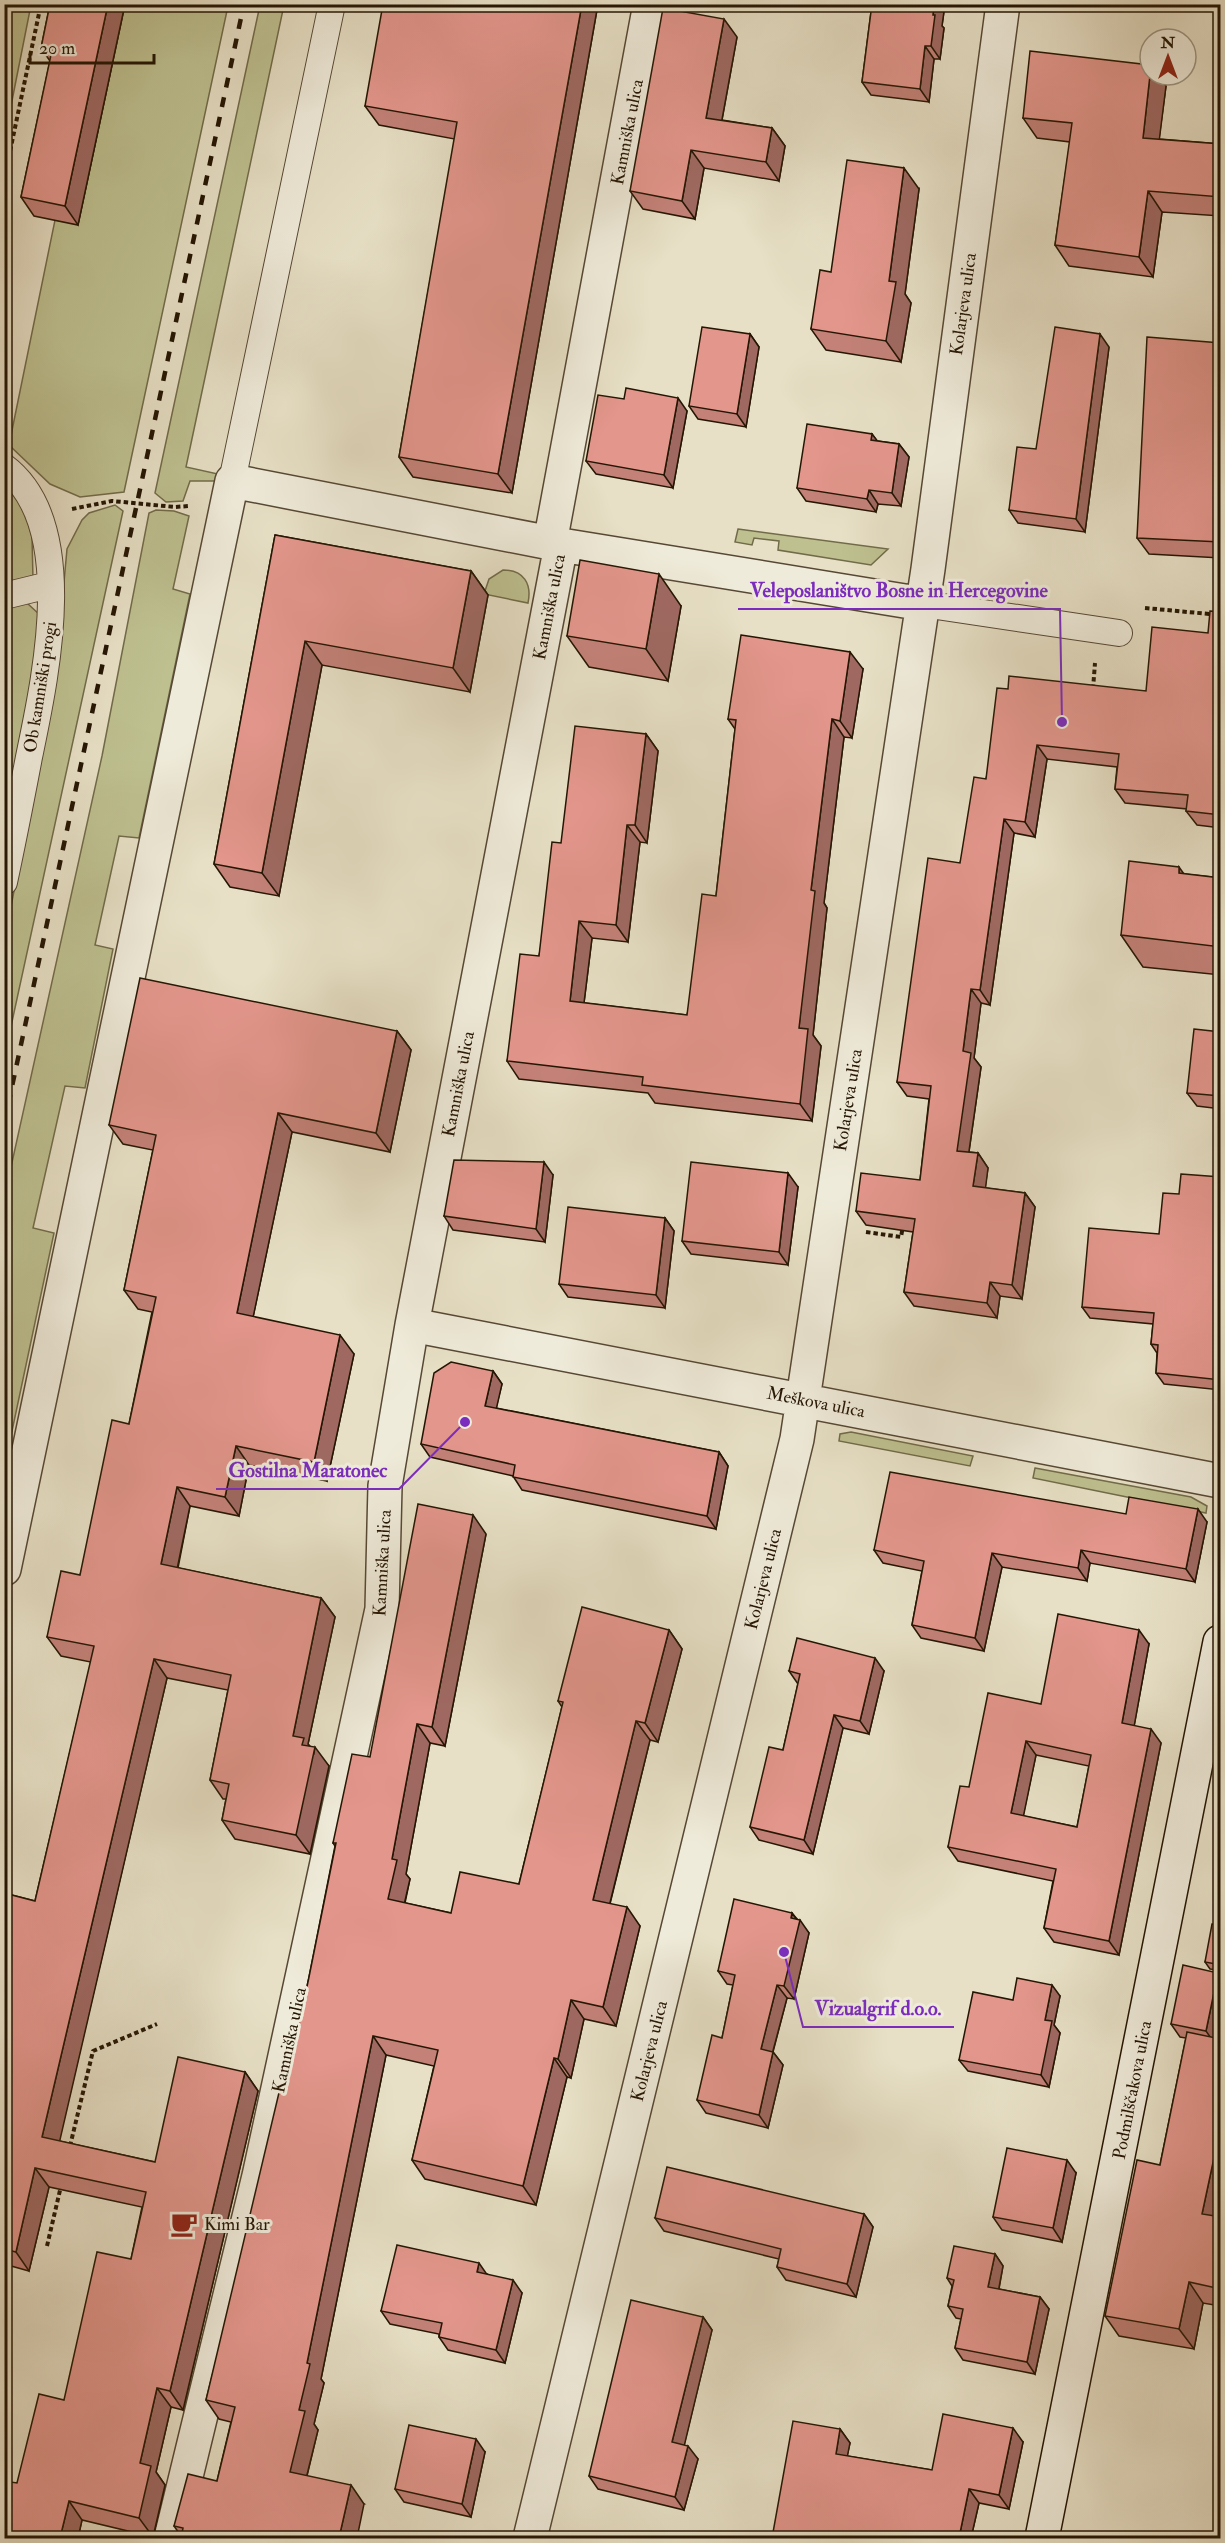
<svg xmlns="http://www.w3.org/2000/svg" width="1225" height="2543" viewBox="0 0 1225 2543" font-family="'IM FELL Double Pica',serif">
<rect width="100%" height="100%" fill="#e7e0c6"/>
<filter id="stains"><feTurbulence type="fractalNoise" baseFrequency=".00333" numOctaves="4"/><feColorMatrix values="0 0 0 0 .2 0 0 0 0 .09 0 0 0 0 .02 0 0 0 .5 -.17"/></filter>
<radialGradient id="worn" r=".72"><stop offset=".6" stop-color="#630" stop-opacity="0"/><stop offset="1" stop-color="#630" stop-opacity=".3"/></radialGradient>
<path fill="#bec090" stroke="#726b4a" stroke-width="1.5" d="M5,4L31,5L5,136L4,5Z
M222,4L228,6L124,492L80,497L50,484L9,445L55,220L78,224L125,5Z
M260,5H284L186,467L218,474L216,481H190L183,501L166,502L155,493Z
M5,481L22,501L32,537L33,580L27,603L40,615V640L5,828Z
M115,505L123,511L5,1054V937L55,681L67,549L82,520L89,513Z
M156,510L174,511L189,516L173,589L190,594L139,838L119,836L95,945L113,949L85,1088L65,1086L33,1228L54,1233L5,1464V1194L102,756L149,513Z
M738,529L888,549L871,565L778,550L779,541L754,538L752,545L735,542Z
M503,570C524,570 532,584 528,603L484,594L489,579Z
M851,1432L973,1456L970,1466L839,1441L840,1434Z
M1035,1468L1191,1497L1207,1506L1206,1513L1033,1478Z"/>
<g fill="none" stroke-linecap="round" stroke-linejoin="round">
<defs>
<path id="lane" d="M4,467C80,524 45,679 29,757C21,799 13,840 4,882
M232,481L332,4
M4,596L49,585
M923,604L1119,633"/>
<path id="street" d="M550,543L650,4
M412,1325L1220,1481
M4,1569L232,481L561,545L923,604
M171,2538L259,2176L382,1609L385,1486L412,1325L561,545
M530,2538L797,1439L928,569L1003,4"/>
<path id="secondary" d="M1042,2538L1220,1642"/>
</defs>
<use href="#lane" stroke="#564834" stroke-width="28"/>
<use href="#street" stroke="#564834" stroke-width="36"/>
<use href="#secondary" stroke="#251604" stroke-width="36"/>
<path stroke="#251604" stroke-width="4" stroke-dasharray="4.5 3" stroke-linecap="butt" d="M4,180L41,4
M72,509L112,501L175,507L189,506
M1145,608L1220,615
M1093,689L1095,663
M866,1232L901,1237L903,1226
M70,2146L93,2051L157,2024
M47,2246L61,2186"/>
<use href="#lane" stroke="#efebda" stroke-width="26"/>
<use href="#street" stroke="#efebda" stroke-width="33"/>
<use href="#secondary" stroke="#efebda" stroke-width="33"/>
<path stroke="#251604" stroke-width="4.5" stroke-dasharray="10 10" stroke-linecap="butt" d="M4,1124L244,4"/>
</g>
<path fill="#c38178" stroke="#251604" stroke-width="1.5" fill-rule="evenodd" d="M50,4H125L78,225L34,216L21,197L50,61L41,48Z
M598,4L512,493L413,477L399,457L455,139L379,125L365,106Z
M872,4H945L942,26L944,28L940,59H934L929,102L871,95L862,82Z
M1172,4H1200V8Z
M737,37L722,120L772,128L785,146L779,181L704,168L695,219L643,209L630,191Z
M1150,75H1158L1166,86L1159,139L1221,144V216L1162,212L1153,277L1069,266L1055,245L1070,142L1037,138L1023,118Z
M919,189L905,294L911,303L901,362L826,350L811,329L831,272Z
M750,334L759,347L746,427L698,419L689,406Z
M1221,343V558L1149,554L1137,538Z
M1109,347L1085,532L1018,523L1009,510L1036,449Z
M624,399L687,411L673,488L596,474L586,461Z
M872,434L877,441L899,444L909,457L901,506L878,504L876,512L806,501L797,488Z
M275,535L471,571L488,595L470,692L322,665L279,896L230,887L214,864Z
M681,606L668,681L589,667L567,636Z
M1221,612V828L1197,825L1186,811L1187,809L1125,803L1115,789L1117,767L1047,759L1035,837L1014,833L990,1005L981,1003L974,1058L981,1067L969,1152L978,1153L988,1168L985,1188L1025,1193L1035,1207L1022,1299L1000,1296L997,1318L914,1306L904,1292L913,1232L866,1225L856,1211L920,1180L929,1099L907,1096L897,1082L960,863L986,779L1008,689L1146,691L1208,633Z
M863,669L852,738L844,737L824,903L827,908L813,1035L821,1046L812,1121L655,1103L648,1093L519,1079L507,1061L539,956L561,843L646,734L658,751L647,843L640,842L628,942L592,938L584,1003L687,1015L716,896L735,729L728,719Z
M1184,874L1221,878V975L1143,967L1121,935Z
M397,1031L411,1050L390,1152L292,1132L253,1317L354,1354L327,1481L249,1465L239,1516L190,1506L178,1568L321,1598L335,1617L308,1744L329,1766L310,1854L235,1839L222,1820L226,1799H223L210,1780L228,1690L167,1678L59,2141L155,2162L245,2072L258,2091L183,2410L171,2407L156,2472L165,2485L153,2537L82,2520L78,2538H4L17,2483L64,2400L131,2259L142,2207L49,2187L29,2271L11,2266L4,2293V1893L35,1901L91,1662L61,1656L47,1637L80,1575L129,1424L152,1312L138,1309L124,1290L153,1150L123,1144L109,1125Z
M1221,1032V1109L1197,1106L1187,1093Z
M553,1175L545,1242L453,1230L444,1216Z
M1221,1177V1390L1164,1384L1156,1373L1157,1353L1151,1344L1153,1324L1090,1318L1082,1307L1159,1234L1179,1194Z
M798,1187L788,1265L691,1254L682,1241Z
M665,1218L674,1231L665,1308L568,1297L559,1284Z
M493,1371L502,1384L496,1408L719,1452L728,1466L716,1529L522,1490L513,1476L430,1457L421,1444Z
M1126,1514L1207,1522L1195,1582L1090,1563L1087,1581L1002,1567L984,1651L921,1638L912,1625L922,1571L883,1563L874,1550Z
M486,1534L445,1746L430,1743L406,1874L410,1879L405,1903L451,1913L519,1884L562,1707L558,1701L669,1630L682,1649L658,1742L650,1740L610,1904L640,1926L616,2026L584,2019L571,2078L567,2077L536,2205L425,2179L412,2160L434,2066L386,2055L321,2379L324,2383L314,2424L318,2430L307,2476L364,2504L181,2536L174,2526L217,2481L231,2422L219,2419L206,2400L287,2081L309,1977L335,1846L333,1843L370,1757Z
M1149,1644L1134,1726L1161,1743L1119,1955L1054,1942L1044,1928L1053,1881L958,1861L948,1847L969,1787L1041,1704ZM1036,1755L1089,1766L1077,1827L1023,1816Z
M789,1671H884L869,1734L843,1728L813,1854L759,1840L750,1827L783,1750L798,1684Z
M792,1913L809,1933L794,1999L787,1998L773,2052L783,2065L768,2128L706,2113L697,2100L722,2038L733,1985L727,1984L718,1971Z
M1221,1925V1970L1210,1969L1205,1962Z
M1218,1973L1221,1976V2019L1217,2038L1221,2039V2306L1203,2303L1194,2349L1119,2336L1105,2316L1160,2165L1186,2038L1180,2037L1171,2024Z
M1060,1996L1054,2025L1060,2033L1049,2087L968,2071L959,2060L1013,2000Z
M1076,2173L1062,2242L1002,2230L993,2217Z
M864,2214L873,2227L856,2297L786,2280L777,2267L779,2259L664,2231L655,2218Z
M995,2254L1003,2266L999,2289L1040,2297L1049,2309L1035,2374L963,2360L955,2348L961,2319L956,2318L948,2306L952,2286L947,2278Z
M487,2274L522,2293L505,2363L448,2350L439,2337V2334L390,2324L381,2311Z
M703,2317L712,2330L684,2445L698,2459L684,2510L598,2489L589,2476Z
M840,2429L850,2443L847,2456L932,2470L1023,2442L1009,2509L979,2503L971,2538H772Z
M485,2452L471,2517L404,2502L395,2489Z"/>
<path fill="#9f6962" stroke="#251604" stroke-width="1.5" d="M108,4H125L78,225L65,206Z
M582,4H598L512,493L498,474Z
M934,4H945L942,26L944,28L940,59L931,46Z
M724,19L737,37L719,136L706,118Z
M925,46L934,59L929,102L920,89Z
M1150,75H1158L1166,86L1157,158L1143,138Z
M772,128L785,146L779,181L766,162Z
M691,150L704,168L695,219L682,201Z
M904,168L919,189L905,294L911,303L901,362L886,341L889,281Z
M1148,191L1162,212L1153,277L1139,257Z
M750,334L759,347L746,427L737,414Z
M1100,334L1109,347L1085,532L1076,519Z
M678,398L687,411L673,488L664,475Z
M872,434L882,447L871,440Z
M899,444L909,457L901,506L892,493Z
M869,490L878,504L876,512L867,499Z
M471,571L488,595L470,692L453,668Z
M659,574L681,606L668,681L646,649Z
M305,641L322,665L279,896L262,873Z
M850,652L863,669L852,738L840,721Z
M832,719L844,737L824,903L827,908L813,1035L821,1046L812,1121L800,1104L799,1028L811,890Z
M646,734L658,751L647,843L635,825Z
M1037,745L1047,759L1035,837L1025,822Z
M1004,819L1014,833L990,1005L980,990Z
M627,825L640,842L628,942L616,925Z
M1179,867L1201,898L1179,873Z
M579,921L592,938L582,1019L570,1001Z
M971,989L981,1003L974,1058L981,1067L967,1165L957,1151L963,1051Z
M397,1031L411,1050L390,1152L376,1133Z
M278,1113L292,1132L250,1332L237,1313Z
M978,1153L988,1168L984,1200L973,1186Z
M544,1162L553,1175L545,1242L536,1229Z
M788,1173L798,1187L788,1265L779,1252Z
M1025,1193L1035,1207L1022,1299L1012,1285Z
M665,1218L674,1231L665,1308L656,1295Z
M990,1282L1000,1296L997,1318L987,1303Z
M340,1335L354,1354L327,1481L314,1462Z
M493,1371L502,1384L494,1419L485,1406Z
M236,1446L249,1465L239,1516L225,1497Z
M719,1452L728,1466L716,1529L707,1516Z
M177,1487L190,1506L174,1584L161,1564Z
M1198,1509L1207,1522L1195,1582L1186,1569Z
M473,1515L486,1534L445,1746L432,1727Z
M1081,1550L1090,1563L1087,1581L1078,1568Z
M992,1553L1002,1567L984,1651L975,1638Z
M321,1598L335,1617L308,1744L314,1753L315,1747L329,1766L310,1854L296,1835L293,1736Z
M669,1630L682,1649L658,1742L645,1723Z
M1139,1630L1149,1644L1132,1738L1122,1723Z
M875,1658L884,1671L869,1734L860,1721Z
M154,1659L167,1678L56,2157L42,2137Z
M834,1715L843,1728L813,1854L804,1840Z
M636,1721L650,1740L606,1919L593,1900Z
M417,1724L430,1743L406,1874L410,1879L401,1918L388,1899L392,1859Z
M1151,1729L1161,1743L1119,1955L1109,1941Z
M1026,1741L1036,1755L1021,1828L1011,1813Z
M627,1907L640,1926L616,2026L603,2007Z
M792,1913L799,1923L800,1920L809,1933L794,1999L784,1986Z
M1218,1973L1221,1976V2019L1215,2044L1206,2031Z
M777,1985L787,1998L770,2062L761,2049Z
M1052,1985L1060,1996L1054,2025L1060,2033L1049,2087L1041,2075L1045,2020Z
M571,2000L584,2019L571,2078L558,2059Z
M373,2036L386,2055L321,2379L324,2383L314,2424L318,2430L303,2491L290,2472L299,2410L307,2363Z
M773,2052L783,2065L768,2128L759,2115Z
M554,2058L567,2077L536,2205L523,2186Z
M245,2072L258,2091L183,2410L170,2391Z
M1221,2125V2215L1217,2234L1202,2214Z
M1067,2160L1076,2173L1062,2242L1053,2228Z
M35,2168L49,2187L29,2271L16,2252Z
M864,2214L873,2227L856,2297L847,2284Z
M995,2254L1003,2266L997,2298L988,2287Z
M4,2258L11,2266L4,2293Z
M479,2263L488,2276L477,2272Z
M513,2280L522,2293L505,2363L496,2350Z
M1189,2282L1203,2303L1194,2349L1179,2329Z
M1040,2297L1049,2309L1035,2374L1027,2362Z
M703,2317L712,2330L682,2455L672,2442Z
M157,2388L171,2407L156,2472L165,2485L153,2537L139,2518L140,2463Z
M1013,2428L1023,2442L1009,2509L999,2495Z
M840,2429L850,2443L845,2468L836,2454Z
M476,2439L485,2452L471,2517L462,2504Z
M688,2446L698,2459L684,2510L675,2497Z
M351,2485L364,2504L357,2538H339Z
M969,2489L979,2503L971,2538H959Z
M69,2501L82,2520L78,2538H60Z"/>
<path fill="#e3968c" stroke="#251604" stroke-width="1.5" fill-rule="evenodd" d="M50,4H108L65,206L21,197L52,50L41,48Z
M383,4H582L498,474L399,457L457,122L365,106Z
M872,4H934L933,15H935L931,46H925L920,89L862,82Z
M663,8L724,19L706,118L772,128L766,162L691,150L682,201L630,191Z
M1030,51L1150,65V75L1143,138L1221,144V197L1148,191L1139,257L1055,245L1072,123L1023,118Z
M847,160L904,168L889,281L896,282L886,341L811,329L820,270L831,272Z
M702,327L750,334L737,414L689,406Z
M1055,327L1100,334L1076,519L1009,510L1017,447L1036,449Z
M1147,337L1221,343V542L1137,538Z
M626,388L678,398L664,475L586,461L598,395L624,399Z
M807,424L872,434L871,440L899,444L892,493L869,490L867,499L797,488Z
M275,535L471,571L453,668L305,641L262,873L214,864Z
M580,560L659,574L646,649L567,636Z
M1210,611L1221,612V815L1186,811L1188,795L1115,789L1119,754L1037,745L1025,822L1004,819L980,990L971,989L963,1051L971,1053L957,1151L978,1153L973,1186L1025,1193L1012,1285L990,1282L987,1303L904,1292L915,1219L856,1211L861,1173L920,1180L931,1086L897,1082L928,858L960,863L974,777L986,779L997,688L1008,689L1009,676L1146,691L1152,627L1208,633Z
M741,635L850,652L840,721L832,719L811,890L815,891L799,1028L808,1029L800,1104L642,1085L643,1077L507,1061L520,954L539,956L552,842L561,843L575,726L646,734L635,825H627L616,925L579,921L570,1001L687,1015L702,894L716,896L736,720L728,719Z
M1129,861L1179,867V873L1221,878V947L1121,935Z
M140,978L397,1031L376,1133L278,1113L237,1313L340,1335L314,1462L236,1446L225,1497L177,1487L161,1564L321,1598L293,1736L304,1738L302,1745L315,1747L296,1835L222,1820L229,1784L210,1780L231,1675L154,1659L42,2137L155,2162L178,2057L245,2072L170,2391L157,2388L140,2463L151,2466L139,2518L69,2501L60,2538H4V2481L17,2483L39,2394L64,2400L97,2252L131,2259L146,2192L35,2168L16,2252L4,2249V2034L7,2025L4,2024V1893L35,1901L94,1646L47,1637L61,1571L80,1575L112,1420L129,1424L156,1297L124,1290L156,1135L109,1125Z
M1194,1029L1221,1032V1096L1187,1093Z
M454,1160L544,1162L536,1229L444,1216Z
M691,1162L788,1173L779,1252L682,1241Z
M1181,1174L1221,1177V1380L1156,1373L1158,1345L1151,1344L1154,1313L1082,1307L1089,1228L1159,1234L1163,1193L1179,1194Z
M568,1207L665,1218L656,1295L559,1284Z
M451,1362L493,1371L485,1406L719,1452L707,1516L513,1477L515,1465L421,1444L434,1373Z
M890,1472L1126,1514L1129,1497L1198,1509L1186,1569L1081,1550L1078,1568L992,1553L975,1638L912,1625L924,1561L874,1550Z
M418,1504L473,1515L432,1727L417,1724L392,1859L397,1860L388,1899L451,1913L460,1872L519,1884L563,1702L558,1701L582,1607L669,1630L645,1723L636,1721L593,1900L627,1907L603,2007L571,2000L558,2059L554,2058L523,2186L412,2160L438,2050L373,2036L307,2363L310,2364L299,2410L305,2411L290,2472L351,2485L339,2538H181L183,2528L174,2526L188,2474L217,2481L235,2407L206,2400L282,2080L287,2081L309,1977L336,1843H333L352,1754L370,1757Z
M1058,1614L1139,1630L1122,1723L1151,1729L1109,1941L1044,1928L1056,1869L948,1847L960,1786L969,1787L988,1693L1041,1704ZM1026,1741L1091,1755L1077,1827L1011,1813Z
M797,1638L875,1658L860,1721L834,1715L804,1840L750,1827L769,1747L783,1750L800,1674L789,1671Z
M734,1899L792,1913L791,1918L800,1920L784,1986L777,1985L761,2049L773,2052L759,2115L697,2100L712,2035L722,2038L735,1975L718,1971Z
M1212,1924L1221,1925V1965L1205,1962Z
M1183,1965L1218,1973L1206,2031L1171,2024Z
M1017,1978L1052,1985L1045,2020L1052,2021L1041,2075L959,2060L973,1992L1013,2000Z
M1187,2032L1221,2039V2125L1202,2214L1221,2217V2289L1189,2282L1179,2329L1105,2316L1137,2160L1160,2165Z
M1007,2148L1067,2160L1053,2228L993,2217Z
M667,2167L864,2214L847,2284L777,2267L781,2249L655,2218Z
M397,2245L479,2263L477,2272L513,2280L496,2350L439,2337L442,2323L381,2311Z
M954,2246L995,2254L988,2287L1040,2297L1027,2362L955,2348L963,2309L948,2306L954,2280L947,2278Z
M631,2300L703,2317L672,2442L688,2446L675,2497L589,2476Z
M943,2414L1013,2428L999,2495L969,2489L959,2538H772L793,2421L840,2429L836,2454L932,2470Z
M409,2425L476,2439L462,2504L395,2489Z"/>
<defs>
<symbol id="cafe-bare" viewBox="-9 -9 18 18"><path d="M-5.5-4.5H6V0H3Q3 3.5 0 3.5H-2.5Q-5.5 3.5-5.5 0ZM3-3.2v2h1.7v-2ZM-6 4.5H4V6H-6Z" fill="#8f2418" stroke="#efebda" stroke-width="2.5" paint-order="stroke"/></symbol>
</defs>
<g fill-rule="evenodd">
<use href="#cafe-bare" x="165" y="2205" width="38" height="38"/>
</g>
<g text-anchor="middle" stroke-width="6" stroke-linejoin="round" paint-order="stroke">
<g font-size="18" fill="#251604" stroke="#efebda">
<text transform="translate(627 132) rotate(-79)" y="6">Kamniška ulica</text>
<text transform="translate(963 304) rotate(-82)" y="6">Kolarjeva ulica</text>
<text transform="translate(549 607) rotate(-79)" y="6">Kamniška ulica</text>
<text transform="translate(40 687) rotate(-81)" y="6">Ob kamniški progi</text>
<text transform="translate(458 1084) rotate(-79)" y="6">Kamniška ulica</text>
<text transform="translate(848 1100) rotate(-81)" y="6">Kolarjeva ulica</text>
<text transform="translate(816 1402) rotate(11)" y="6">Meškova ulica</text>
<text transform="translate(382 1563) rotate(-87)" y="6">Kamniška ulica</text>
<text transform="translate(763 1579) rotate(-76)" y="6">Kolarjeva ulica</text>
<text transform="translate(289 2040) rotate(-78)" y="6">Kamniška ulica</text>
<text transform="translate(649 2051) rotate(-76)" y="6">Kolarjeva ulica</text>
<text transform="translate(1132 2090) rotate(-79)" y="6">Podmilščakova ulica</text>
</g>
<g font-size="18" fill="#251604" stroke="#efebda" text-anchor="start">
<text x="204" y="2230">Kimi Bar</text>
</g>
</g>
<path fill="none" stroke="#7b2cbf" stroke-width="2" d="M1062 722L1060 609H738M465 1422L399 1489H216M784 1952L803 2027H954"/>
<g fill="#7b2cbf" stroke="#efebda" stroke-width="2">
<circle cx="1062" cy="722" r="6"/>
<circle cx="465" cy="1422" r="6"/>
<circle cx="784" cy="1952" r="6"/>
</g>
<g font-size="20" text-anchor="middle" font-weight="bold" fill="#7b2cbf" stroke="#efebda" stroke-width="6" stroke-linejoin="round" paint-order="stroke">
<text x="899" y="597">Veleposlaništvo Bosne in Hercegovine</text>
<text x="308" y="1477">Gostilna Maratonec</text>
<text x="878" y="2015">Vizualgrif d.o.o.</text>
</g>
<rect width="1225" height="2543" fill="none" stroke="#e7e0c6" stroke-width="24"/>
<rect x="6" y="6" width="1213" height="2531" fill="none" stroke="#251604" stroke-width="3"/>
<rect x="12" y="12" width="1201" height="2519" fill="none" stroke="#251604" stroke-width="1.5"/>
<g transform="translate(1168 57)"><circle r="28" fill="#efebda" stroke="#9e9684" stroke-width="1.5"/>
<path d="M0-4.5L10 22L0 15L-10 22Z" fill="#8f2418"/>
<text y="-9" font-size="16" font-weight="bold" text-anchor="middle" fill="#251604">N</text>
</g>
<path d="M30 54v9h124v-9" fill="none" stroke="#251604" stroke-width="3"/>
<text x="39" y="54" font-size="18" fill="#251604" stroke="#efebda" stroke-width="4.5" paint-order="stroke">20 m</text>
<rect width="100%" height="100%" filter="url(#stains)"/>
<rect width="100%" height="100%" fill="url(#worn)"/>
</svg>
